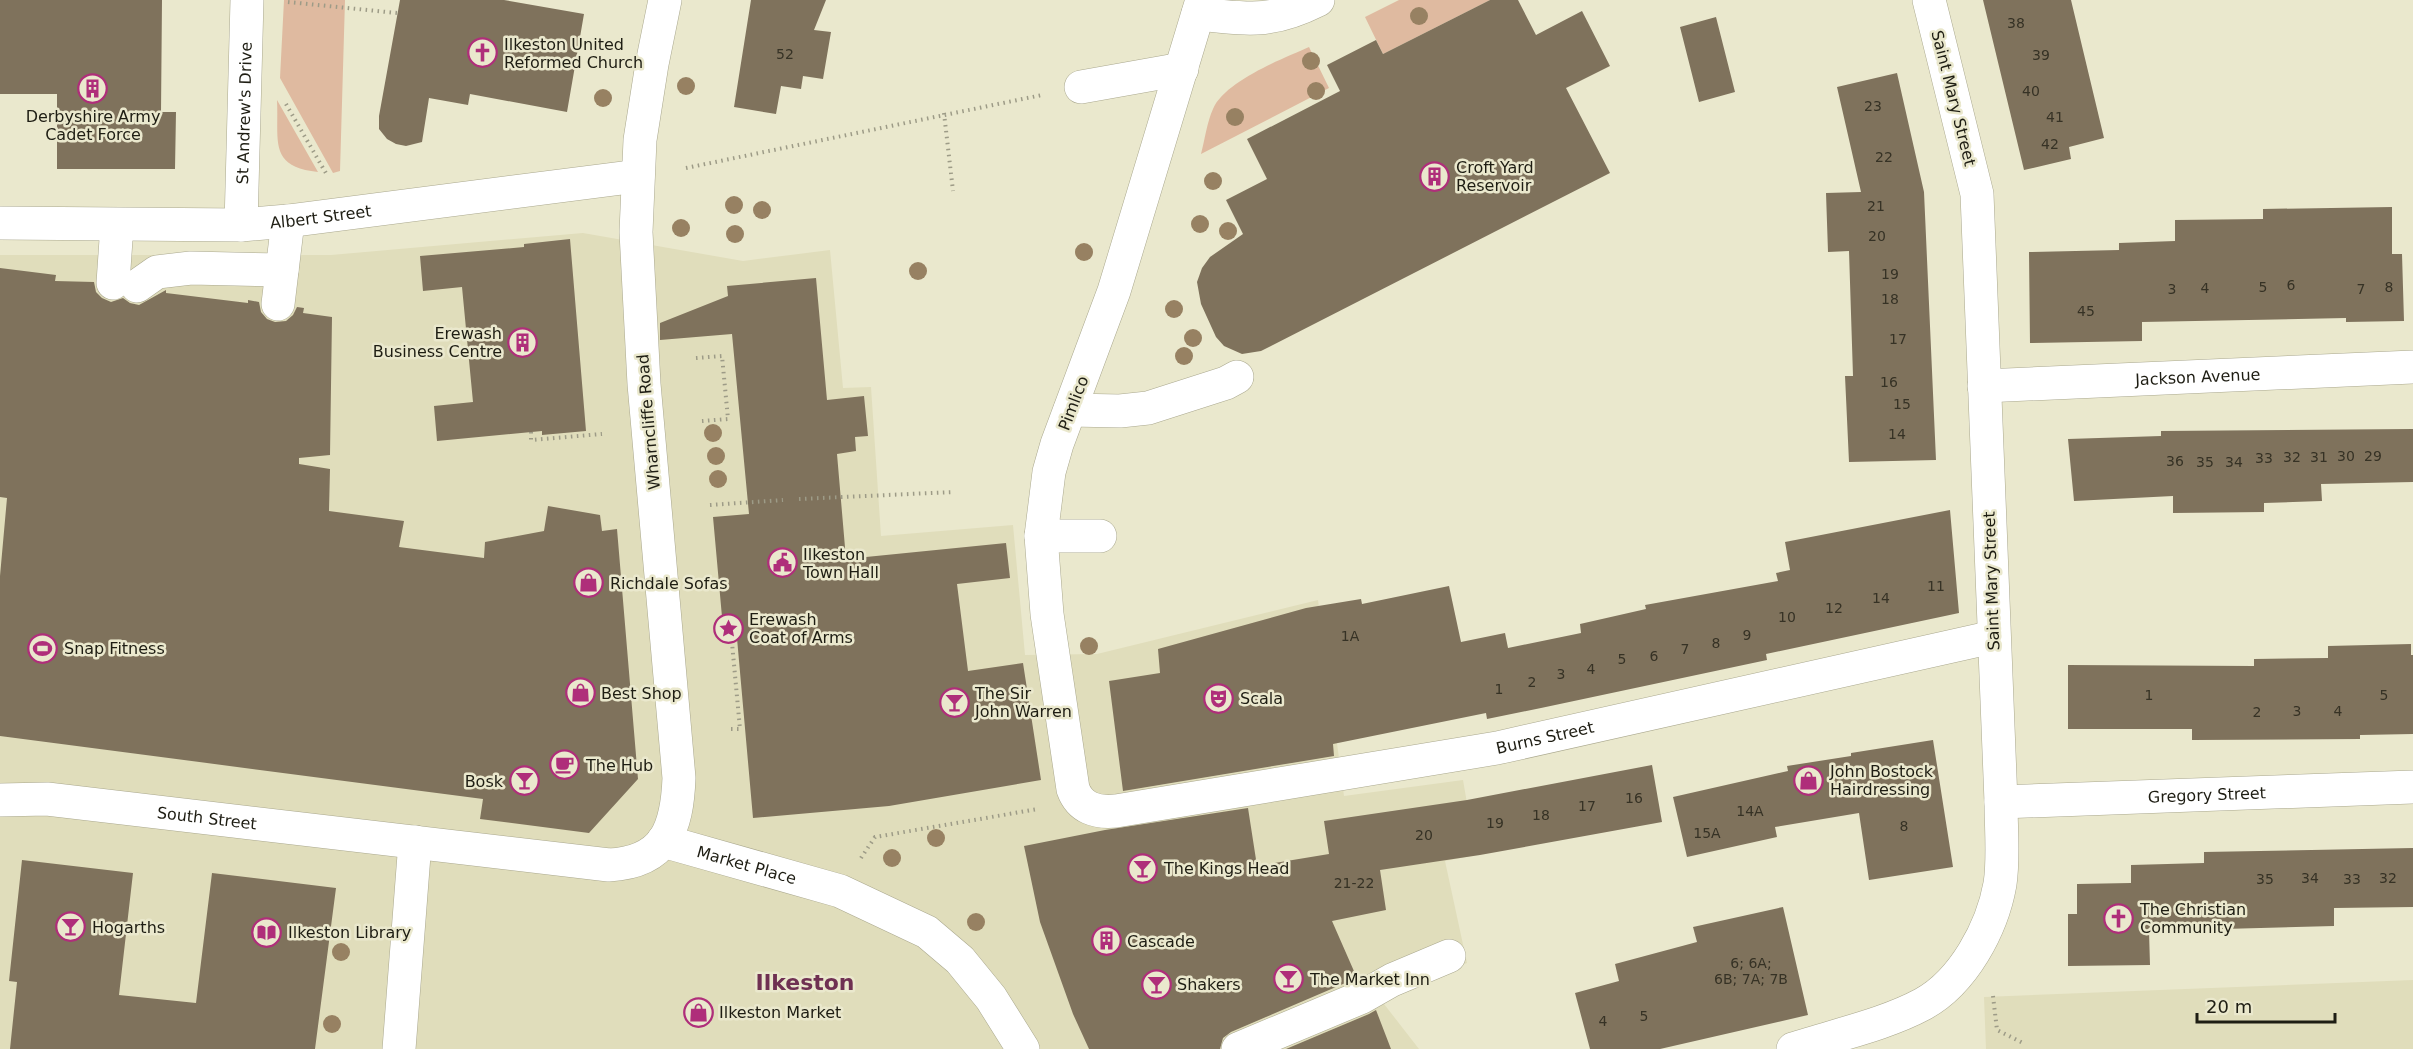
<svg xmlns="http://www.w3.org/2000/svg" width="2413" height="1049" viewBox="0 0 2413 1049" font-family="'DejaVu Sans',sans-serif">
<rect width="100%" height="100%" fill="#eae8cd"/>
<path fill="#e0ddbb" d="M583,233L743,261L830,250L843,388L871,387L881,536L1013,525L1025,655L1097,654L1318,600L1344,796L1463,780L1476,855L1445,861L1467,963L1377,995L1419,1049H0V255H331Z
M2413,980V1049H1986L1984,997Z"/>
<path fill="#dfbaa0" d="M284,0H345L340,171L333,173L280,78Z
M1399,0H1490L1383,54L1365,17Z
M1309,47L1329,88L1201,154C1205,139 1207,122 1213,109C1225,81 1282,59 1309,47Z
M277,100L318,172C268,167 279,141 277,100Z"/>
<path fill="#7f725c" d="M0,0H162L161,112H176L175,169H57V94H0Z
M400,0H504L584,14L567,112L470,94L468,105L429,98L422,142L406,146L396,144L387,139L379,129V116Z
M751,0H826L814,30L831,32L823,79L803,76L801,89L781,86L776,114L734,107Z
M1490,0H1518L1536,35L1582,11L1610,66L1566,88L1610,173L1261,351L1242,354L1224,346L1216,337L1201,304L1197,282L1202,268L1210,257L1243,234L1226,200L1267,179L1247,139L1340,91L1327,65L1376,40L1383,54Z
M1983,0H2071L2104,138L2069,147L2071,159L2024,170Z
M1716,17L1735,92L1699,102L1680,27Z
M1897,73L1924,192L1936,460L1849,462L1845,376H1853L1849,251L1828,252L1826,193L1861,192L1837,87Z
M2392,207V254H2402L2404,321L2346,322V318L2142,322V341L2030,343L2029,252L2119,250V243L2175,241V220L2263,219V209Z
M570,239L586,431L542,435V431L437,441L434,406L473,402L462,287L423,291L420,256L524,247V244Z
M0,268L56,275L55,281L94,282L96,292L102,298L111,302L123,298L130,303L139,305L166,290V293L248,303V300L259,302L261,312L267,319L275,322L286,321L293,315L297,307L304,308L303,313L332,317L330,455L299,458V464L330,469L329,511L404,521L399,547L484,558L485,542L544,531L548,506L600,515L602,531L617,529L638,779L589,833L480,819L483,799L0,736V576L7,498L0,497Z
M816,278L827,400L864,396L868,436L855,437L856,451L837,454L846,559L1006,543L1010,578L957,584L968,671L1023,663L1041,780L889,806L753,818L736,627L723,628L713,517L749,514L732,334L660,340V323L728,296L727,286Z
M2413,429V482L2321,484L2322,501L2264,503V512L2173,513V496L2074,501L2068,439L2161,436V431Z
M1950,510L1959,613L1766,654L1767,660L1541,708L1487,719L1486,713L1333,744L1334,756L1123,791L1109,681L1160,673L1158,649L1306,608L1361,599L1362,604L1449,586L1461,642L1505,633L1508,648L1581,633L1580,624L1646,609L1645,605L1778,581L1776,573L1790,570L1785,542Z
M2411,644V655H2413V734L2360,735V739L2192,740V729H2068V665L2254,666V659L2328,658V646Z
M1933,740L1953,867L1869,880L1859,813L1775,827L1777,837L1687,857L1673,797L1788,771L1787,766L1851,756V753Z
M1652,765L1662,822L1480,855L1380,870L1386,910L1332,921L1357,978L1231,1032L1223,1038L1220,1049H1089L1073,1014L1040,922L1024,846L1105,830L1248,808L1257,866L1329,854L1324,821L1467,800Z
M2413,848V907L2334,908V926L2149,931L2150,965L2068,966V914H2077V884L2131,883V865L2204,863V852Z
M22,860L133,873L119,995L196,1003L212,873L336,888L315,1049H10L17,982L9,981Z
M1783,907L1808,1015L1660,1049H1590L1575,993L1619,981L1615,964L1697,942L1693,927Z
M1376,1010L1391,1049H1286L1369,1014Z"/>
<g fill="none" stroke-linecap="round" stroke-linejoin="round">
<defs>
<g id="minor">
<path id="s1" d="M1202,0L1114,291L1057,444L1049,472L1041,536L1047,614L1073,789C1080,808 1096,813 1116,811L1497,748L1993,637"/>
<path d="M1198,14C1249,19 1270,24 1318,0"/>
<path d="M1081,87L1182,69"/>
<path id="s2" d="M0,223L241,225L288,221L638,176"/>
<path id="s3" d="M241,225L247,0"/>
<path d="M113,283L117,225"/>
<path d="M137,286L157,272L191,268L282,270"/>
<path d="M278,304L288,221"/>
<path id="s4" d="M1984,386L2413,367"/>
<path d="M1070,410L1120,411L1148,408L1226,383L1237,377"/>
<path d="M1041,536H1100"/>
<path id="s5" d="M0,800L47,799L609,865C666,862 677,828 679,778L644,384L636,232L640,140L652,64L665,0"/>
<path id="s6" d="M2001,802L2413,787"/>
<path id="s7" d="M663,841L840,891L927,932L960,960L991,998L1023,1049"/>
<path d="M399,1049L415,842"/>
<path d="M1238,1049L1362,997L1392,980L1449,956"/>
<path d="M1793,1049C1835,1035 1884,1025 1923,1004C1963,982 1992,929 2000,884C2004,858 2001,829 2001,802L1977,194L1929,0"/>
</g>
</defs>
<use href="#minor" stroke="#aaa88e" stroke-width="34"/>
<path stroke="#9d9b87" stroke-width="4" stroke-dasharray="1.5 4.5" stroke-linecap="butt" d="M288,2L397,13
M286,104L327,175
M944,113L953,191
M686,168L1042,95
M696,358L722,356L728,419L702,421
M531,432V440L602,434
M799,499L954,492
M710,505L783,500
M731,729H740L731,632H736
M861,858L875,837L1038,809
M1993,996L1997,1030L2023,1043"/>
<use href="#minor" stroke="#fff" stroke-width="33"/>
</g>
<g fill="#978162">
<circle cx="1419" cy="16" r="9"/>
<circle cx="1311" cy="61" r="9"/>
<circle cx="686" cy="86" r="9"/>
<circle cx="1316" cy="91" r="9"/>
<circle cx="603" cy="98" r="9"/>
<circle cx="1235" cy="117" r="9"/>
<circle cx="1213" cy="181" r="9"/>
<circle cx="734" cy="205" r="9"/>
<circle cx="762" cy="210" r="9"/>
<circle cx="1200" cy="224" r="9"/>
<circle cx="681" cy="228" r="9"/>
<circle cx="1228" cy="231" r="9"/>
<circle cx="735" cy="234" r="9"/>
<circle cx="1084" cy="252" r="9"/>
<circle cx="918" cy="271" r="9"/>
<circle cx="1174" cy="309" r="9"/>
<circle cx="1193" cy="338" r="9"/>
<circle cx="1184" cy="356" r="9"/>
<circle cx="713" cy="433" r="9"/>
<circle cx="716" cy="456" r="9"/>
<circle cx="718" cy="479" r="9"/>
<circle cx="1089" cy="646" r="9"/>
<circle cx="936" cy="838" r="9"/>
<circle cx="892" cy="858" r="9"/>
<circle cx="976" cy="922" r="9"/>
<circle cx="341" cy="952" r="9"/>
<circle cx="332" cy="1024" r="9"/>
</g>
<defs>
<symbol id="church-ring" viewBox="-11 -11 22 22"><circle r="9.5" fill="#eae8cd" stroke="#af2e7a" stroke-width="1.5"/><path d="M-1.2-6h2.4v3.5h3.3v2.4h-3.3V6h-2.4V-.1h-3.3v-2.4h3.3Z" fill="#af2e7a"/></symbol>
<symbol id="building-ring" viewBox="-11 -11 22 22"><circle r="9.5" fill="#eae8cd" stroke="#af2e7a" stroke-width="1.5"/><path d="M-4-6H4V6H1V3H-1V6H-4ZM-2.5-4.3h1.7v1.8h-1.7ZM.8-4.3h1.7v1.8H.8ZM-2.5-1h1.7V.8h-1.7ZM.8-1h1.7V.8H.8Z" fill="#af2e7a"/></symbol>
<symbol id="civic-ring" viewBox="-11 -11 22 22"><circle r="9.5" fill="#eae8cd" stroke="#af2e7a" stroke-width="1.5"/><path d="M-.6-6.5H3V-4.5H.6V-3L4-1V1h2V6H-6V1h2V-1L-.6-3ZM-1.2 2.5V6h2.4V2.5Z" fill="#af2e7a"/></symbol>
<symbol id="shop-ring" viewBox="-11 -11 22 22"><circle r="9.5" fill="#eae8cd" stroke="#af2e7a" stroke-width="1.5"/><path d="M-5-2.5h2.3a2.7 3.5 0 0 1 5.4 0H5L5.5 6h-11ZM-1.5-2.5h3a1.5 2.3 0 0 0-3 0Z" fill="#af2e7a"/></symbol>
<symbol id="sight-ring" viewBox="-11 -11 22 22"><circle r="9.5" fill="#eae8cd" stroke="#af2e7a" stroke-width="1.5"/><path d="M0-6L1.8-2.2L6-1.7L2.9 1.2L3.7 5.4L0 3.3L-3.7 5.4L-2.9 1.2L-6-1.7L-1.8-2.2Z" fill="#af2e7a"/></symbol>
<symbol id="stadium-ring" viewBox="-11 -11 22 22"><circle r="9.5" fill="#eae8cd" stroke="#af2e7a" stroke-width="1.5"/><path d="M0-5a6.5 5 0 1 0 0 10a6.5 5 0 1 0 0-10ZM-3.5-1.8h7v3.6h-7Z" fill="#af2e7a"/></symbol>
<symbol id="theatre-ring" viewBox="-11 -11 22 22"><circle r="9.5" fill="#eae8cd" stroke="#af2e7a" stroke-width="1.5"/><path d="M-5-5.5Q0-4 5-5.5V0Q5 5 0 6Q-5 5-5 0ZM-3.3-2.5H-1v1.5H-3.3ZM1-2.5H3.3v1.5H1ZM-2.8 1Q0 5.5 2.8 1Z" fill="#af2e7a"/></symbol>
<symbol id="bar-ring" viewBox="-11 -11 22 22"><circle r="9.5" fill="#eae8cd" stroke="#af2e7a" stroke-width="1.5"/><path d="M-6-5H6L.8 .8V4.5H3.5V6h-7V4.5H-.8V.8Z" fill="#af2e7a"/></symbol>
<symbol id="cafe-ring" viewBox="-11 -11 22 22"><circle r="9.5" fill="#eae8cd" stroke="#af2e7a" stroke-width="1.5"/><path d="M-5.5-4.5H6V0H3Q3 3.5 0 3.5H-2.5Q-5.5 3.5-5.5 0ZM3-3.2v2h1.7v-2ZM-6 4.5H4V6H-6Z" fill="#af2e7a"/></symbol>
<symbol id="library-ring" viewBox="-11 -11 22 22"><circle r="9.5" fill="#eae8cd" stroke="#af2e7a" stroke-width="1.5"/><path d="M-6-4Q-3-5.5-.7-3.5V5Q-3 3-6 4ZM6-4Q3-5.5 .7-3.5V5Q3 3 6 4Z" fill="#af2e7a"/></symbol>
</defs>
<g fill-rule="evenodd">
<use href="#church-ring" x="466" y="36" width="33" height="33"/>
<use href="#building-ring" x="76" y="72" width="33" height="33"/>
<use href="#building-ring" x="1418" y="160" width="33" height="33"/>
<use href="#building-ring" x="506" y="326" width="33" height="33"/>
<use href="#civic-ring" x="766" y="546" width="33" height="33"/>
<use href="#shop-ring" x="572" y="566" width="33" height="33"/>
<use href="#sight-ring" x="712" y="612" width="33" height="33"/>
<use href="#stadium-ring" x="26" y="632" width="33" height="33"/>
<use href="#shop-ring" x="564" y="676" width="33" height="33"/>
<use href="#theatre-ring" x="1202" y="682" width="33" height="33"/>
<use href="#bar-ring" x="938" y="686" width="33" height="33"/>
<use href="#cafe-ring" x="548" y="748" width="33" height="33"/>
<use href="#shop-ring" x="1792" y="764" width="33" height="33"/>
<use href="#bar-ring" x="508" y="764" width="33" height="33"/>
<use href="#bar-ring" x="1126" y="852" width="33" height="33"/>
<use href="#church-ring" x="2102" y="902" width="33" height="33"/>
<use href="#bar-ring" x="54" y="910" width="33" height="33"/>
<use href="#library-ring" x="250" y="916" width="33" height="33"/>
<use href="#building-ring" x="1090" y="924" width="33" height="33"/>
<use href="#bar-ring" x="1272" y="962" width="33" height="33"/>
<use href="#bar-ring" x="1140" y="968" width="33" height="33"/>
<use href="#shop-ring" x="682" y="996" width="33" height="33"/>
</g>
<g text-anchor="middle" stroke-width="5" stroke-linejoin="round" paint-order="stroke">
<g font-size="14" fill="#363225">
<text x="2016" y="28">38</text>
<text x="785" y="59">52</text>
<text x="2041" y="60">39</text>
<text x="2031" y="96">40</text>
<text x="1873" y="111">23</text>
<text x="2055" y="122">41</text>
<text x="2050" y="149">42</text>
<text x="1884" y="162">22</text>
<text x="1876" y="211">21</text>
<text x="1877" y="241">20</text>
<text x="1890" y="279">19</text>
<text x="2291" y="290">6</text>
<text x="2263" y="292">5</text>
<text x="2389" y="292">8</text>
<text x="2205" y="293">4</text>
<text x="2172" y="294">3</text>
<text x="2361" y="294">7</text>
<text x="1890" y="304">18</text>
<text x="2086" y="316">45</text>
<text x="1898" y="344">17</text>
<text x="1889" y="387">16</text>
<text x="1902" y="409">15</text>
<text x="1897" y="439">14</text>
<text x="2346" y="461">30</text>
<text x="2373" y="461">29</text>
<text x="2292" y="462">32</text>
<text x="2319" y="462">31</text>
<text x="2264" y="463">33</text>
<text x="2175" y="466">36</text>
<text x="2205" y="467">35</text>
<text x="2234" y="467">34</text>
<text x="1936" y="591">11</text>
<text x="1881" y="603">14</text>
<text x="1834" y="613">12</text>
<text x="1787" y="622">10</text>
<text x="1747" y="640">9</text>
<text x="1350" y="641">1A</text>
<text x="1716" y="648">8</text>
<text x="1685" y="654">7</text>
<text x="1654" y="661">6</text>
<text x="1622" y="664">5</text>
<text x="1591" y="674">4</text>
<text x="1561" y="679">3</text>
<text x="1532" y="687">2</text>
<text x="1499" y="694">1</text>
<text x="2149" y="700">1</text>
<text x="2384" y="700">5</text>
<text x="2297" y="716">3</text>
<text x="2338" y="716">4</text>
<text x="2257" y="717">2</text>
<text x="1634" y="803">16</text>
<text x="1587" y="811">17</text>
<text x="1750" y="816">14A</text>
<text x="1541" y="820">18</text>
<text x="1495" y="828">19</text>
<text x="1904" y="831">8</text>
<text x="1707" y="838">15A</text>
<text x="1424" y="840">20</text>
<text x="2310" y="883">34</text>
<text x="2388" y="883">32</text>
<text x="2265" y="884">35</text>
<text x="2352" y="884">33</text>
<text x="1354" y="888">21-22</text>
<text x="1751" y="968">6; 6A;<tspan x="1751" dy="16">6B; 7A; 7B</tspan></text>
<text x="1644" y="1021">5</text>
<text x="1603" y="1026">4</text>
</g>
<g font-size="16" fill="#1e1d13" stroke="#eae8cd" text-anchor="start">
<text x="504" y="50">Ilkeston United<tspan x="504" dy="18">Reformed Church</tspan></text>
<text x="93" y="122" text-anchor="middle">Derbyshire Army<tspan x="93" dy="18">Cadet Force</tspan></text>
<text x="1456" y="173">Croft Yard<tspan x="1456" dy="18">Reservoir</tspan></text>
<text x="502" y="339" text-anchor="end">Erewash<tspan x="502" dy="18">Business Centre</tspan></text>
<text x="803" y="560">Ilkeston<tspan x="803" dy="18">Town Hall</tspan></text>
<text x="610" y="589">Richdale Sofas</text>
<text x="749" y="625">Erewash<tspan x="749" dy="18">Coat of Arms</tspan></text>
<text x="64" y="654">Snap Fitness</text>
<text x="601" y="699">Best Shop</text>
<text x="975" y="699">The Sir<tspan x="975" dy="18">John Warren</tspan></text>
<text x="1240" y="704">Scala</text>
<text x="586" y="771">The Hub</text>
<text x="1830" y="777">John Bostock<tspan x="1830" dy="18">Hairdressing</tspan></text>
<text x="503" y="787" text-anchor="end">Bosk</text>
<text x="1164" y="874">The Kings Head</text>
<text x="2140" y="915">The Christian<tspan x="2140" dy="18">Community</tspan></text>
<text x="92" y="933">Hogarths</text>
<text x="288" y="938">Ilkeston Library</text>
<text x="1127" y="947">Cascade</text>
<text x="1310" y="985">The Market Inn</text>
<text x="1177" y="990">Shakers</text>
<text x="719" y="1018">Ilkeston Market</text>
</g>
<g font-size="16" fill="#1e1d13" stroke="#eae8cd">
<text transform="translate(1954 98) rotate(76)" y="6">Saint Mary Street</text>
<text dy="6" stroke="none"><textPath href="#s3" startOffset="112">St Andrew's Drive</textPath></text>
<text dy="6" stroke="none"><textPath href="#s2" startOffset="321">Albert Street</textPath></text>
<text dy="6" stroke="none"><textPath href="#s4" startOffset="214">Jackson Avenue</textPath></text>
<text transform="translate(1073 403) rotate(-69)" y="6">Pimlico</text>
<text transform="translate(648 422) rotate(-95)" y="6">Wharncliffe Road</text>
<text transform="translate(1991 581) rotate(-92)" y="6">Saint Mary Street</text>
<text dy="6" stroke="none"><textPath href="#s1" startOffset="1304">Burns Street</textPath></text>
<text dy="6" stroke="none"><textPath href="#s6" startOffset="206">Gregory Street</textPath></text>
<text dy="6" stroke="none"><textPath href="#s5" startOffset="208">South Street</textPath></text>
<text dy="6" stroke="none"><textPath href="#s7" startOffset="87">Market Place</textPath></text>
</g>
<g font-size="22" font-weight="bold" fill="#6f3052" stroke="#eae8cd">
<text x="805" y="990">Ilkeston</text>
</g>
</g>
<path d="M2197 1013v9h138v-9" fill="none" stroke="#1e1d13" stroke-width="3"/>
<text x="2206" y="1013" font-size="18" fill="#1e1d13" stroke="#eae8cd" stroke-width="4.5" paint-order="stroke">20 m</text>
</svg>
